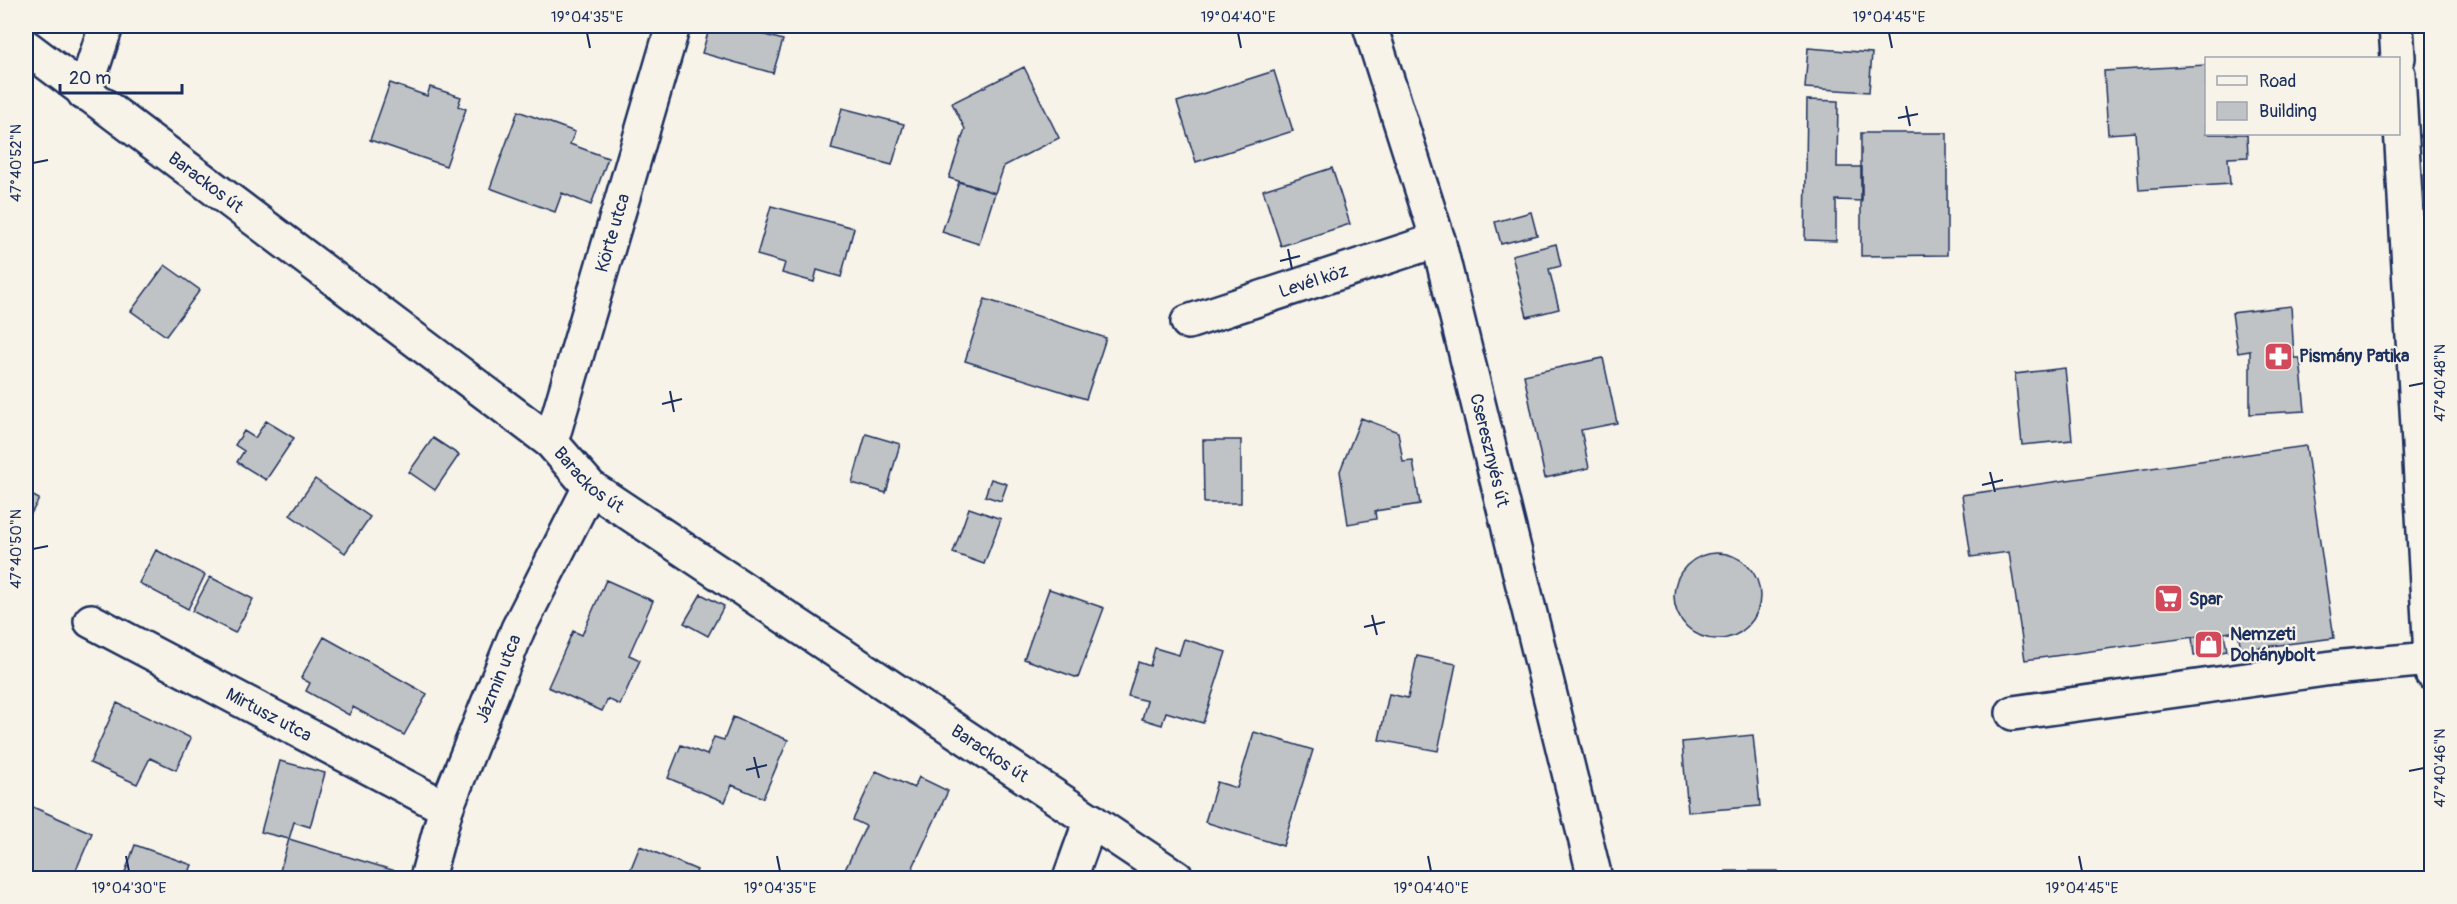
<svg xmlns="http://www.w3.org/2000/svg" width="2457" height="904" viewBox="0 0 2457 904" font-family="Pangolin,sans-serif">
<rect width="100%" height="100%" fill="#f7f3e8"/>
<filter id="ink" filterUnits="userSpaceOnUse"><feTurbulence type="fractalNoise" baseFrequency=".0167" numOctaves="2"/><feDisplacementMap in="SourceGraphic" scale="12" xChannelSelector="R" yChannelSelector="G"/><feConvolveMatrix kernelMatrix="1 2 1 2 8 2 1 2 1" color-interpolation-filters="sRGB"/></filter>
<g filter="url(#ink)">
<path fill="#c0c3c5" stroke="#1b2f5e" stroke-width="1.5" d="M710,26H761L758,33L783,40L773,73L702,53Z
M1808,48L1872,53L1869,92L1805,88Z
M2206,65V134H2247L2248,157L2228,158L2230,184L2139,190L2135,132L2108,134L2104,71Z
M1024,67L1059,138L1004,166L995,193L949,178L965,129L952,103Z
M1274,71L1293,131L1196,162L1177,102Z
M390,83L427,96L430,87L461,97L458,106L466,109L446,166L370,140Z
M1807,100L1838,101L1837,167H1862V201L1836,200V241L1805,240Z
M842,108L904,124L892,165L831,149Z
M518,111L575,132L570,144L608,158L591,205L562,193L555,212L490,188Z
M1861,133H1947V255L1861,256Z
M1332,168L1350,224L1281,246L1263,190Z
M959,182L995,193L979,244L942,232Z
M771,206L854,228L841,277L817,270L814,282L782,273L785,263L757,255Z
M1531,212L1537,235L1501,244L1495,222Z
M1556,244L1561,266L1549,269L1559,309L1527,317L1512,255Z
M165,265L200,290L166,336L131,311Z
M985,299L1106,338L1086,399L965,361Z
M2291,306L2294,358H2300L2305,411L2250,414V351L2238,353L2232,313Z
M1603,358L1617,423L1581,430L1589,468L1545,478L1524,375Z
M2065,368L2072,440L2022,445L2015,374Z
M1361,418L1398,432L1403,462L1413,461L1420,504L1375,511L1376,519L1348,524L1340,471Z
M266,421L294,438L266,480L237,462L244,451L235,445L244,431L255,438Z
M866,434L900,444L886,493L852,483Z
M433,438L459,455L435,490L409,472Z
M1203,440H1241V503H1204Z
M2306,446L2334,638L2241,650L2238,631L2025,660L2009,552L1971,557L1962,495Z
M315,479L370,517L345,553L290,515Z
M991,479L1007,484L1001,501L985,496Z
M26,492L39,499L26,523Z
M969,508L1001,519L984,564L953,553Z
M156,550L205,575L188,609L139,583Z
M1674 596a43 43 0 1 1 86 0a43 43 0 1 1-86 0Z
M210,577L253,599L235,633L192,611Z
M606,580L653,601L629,655L640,660L620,705L608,699L602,711L548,687L573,631L582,635Z
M1049,589L1104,608L1078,678L1024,659Z
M701,594L724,606L708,636L684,623Z
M2224,633L2227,651L2194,656L2192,637Z
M324,637L427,694L404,735L353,707L349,715L306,691L310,683L301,678Z
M1184,639L1226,652L1203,723L1166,712L1162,725L1142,719L1147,701L1128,696L1138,662L1150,666L1155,648L1179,655Z
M1417,656L1456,664L1438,751L1379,740L1389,694L1408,698Z
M117,703L191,738L176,770L150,758L137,784L90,763Z
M733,717L788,740L763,798L732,785L725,802L668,778L681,745L707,755L714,737L724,740Z
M1254,732L1313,750L1283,846L1205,822L1217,782L1237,788Z
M1753,735L1760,806L1688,812L1682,742Z
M280,761L325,773L310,827L294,822L289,839L261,832Z
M876,771L914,788L919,777L948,791L908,878H841L866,826L853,820Z
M26,804L92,833L73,877L68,875L66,878H26L30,863L26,861Z
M289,839L399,872L397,878H278Z
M135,845L192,865L187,878H123Z
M640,846L697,870L694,878H627Z
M1726,871H1778V878H1726Z"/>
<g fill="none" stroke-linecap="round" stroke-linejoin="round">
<defs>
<g id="minor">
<path id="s1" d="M1370,26L1438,240L1595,878"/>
<path id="s2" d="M26,47L551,442L590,487L1177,878"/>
<path d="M84,93L106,26"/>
<path id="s3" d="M1188,322L1438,240"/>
<path id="s4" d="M551,442L673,26"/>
<path id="s5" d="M91,621L446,808"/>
<path d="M2013,713L2332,668L2430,659"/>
<path id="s6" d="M427,878L446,808L518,629L590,487"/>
<path d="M1070,878L1091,820"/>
</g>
<path id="major" d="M2396,26L2398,58
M2398,74L2432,673"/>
</defs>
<use href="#minor" stroke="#1b2f5e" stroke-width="38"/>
<use href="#major" stroke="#1b2f5e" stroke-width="38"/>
<use href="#minor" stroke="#f7f3e8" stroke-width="33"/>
<use href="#major" stroke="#f7f3e8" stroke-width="33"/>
</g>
</g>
<path fill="none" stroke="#1b2f5e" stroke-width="2" d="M587,33L590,48M1238,33L1241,48M1889,33L1892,48M1906,106L1910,126M1898,118L1918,114M33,163L48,160M1288,249L1292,269M1280,261L1300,256M2409,386L2424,383M670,391L674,412M662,404L682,399M1990,472L1995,492M1982,485L2003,480M33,549L48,546M1372,615L1377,635M1364,627L1385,622M754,757L759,778M746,770L767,765M2409,771L2424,768M126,856L129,871M777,856L780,871M1428,856L1431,871M2079,856L2082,871"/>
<defs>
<symbol id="pharmacy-square" viewBox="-11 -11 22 22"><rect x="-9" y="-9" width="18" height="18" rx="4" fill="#d1495b" stroke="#f7f3e8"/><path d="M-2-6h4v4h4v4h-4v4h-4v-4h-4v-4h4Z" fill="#fff"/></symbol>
<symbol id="supermarket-square" viewBox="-11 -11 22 22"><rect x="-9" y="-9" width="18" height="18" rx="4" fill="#d1495b" stroke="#f7f3e8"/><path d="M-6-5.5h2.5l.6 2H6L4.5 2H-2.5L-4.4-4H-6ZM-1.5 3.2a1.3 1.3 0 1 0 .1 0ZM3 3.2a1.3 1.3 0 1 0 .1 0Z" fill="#fff"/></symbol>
<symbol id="shop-square" viewBox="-11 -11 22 22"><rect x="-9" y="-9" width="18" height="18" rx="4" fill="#d1495b" stroke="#f7f3e8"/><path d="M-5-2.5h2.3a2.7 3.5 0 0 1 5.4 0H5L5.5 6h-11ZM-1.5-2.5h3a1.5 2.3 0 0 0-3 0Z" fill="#fff"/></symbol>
</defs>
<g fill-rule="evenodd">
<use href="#pharmacy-square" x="2262" y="340" width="33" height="33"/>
<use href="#supermarket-square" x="2152" y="582" width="33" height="33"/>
<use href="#shop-square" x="2192" y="628" width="33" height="33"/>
</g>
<g text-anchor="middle" stroke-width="4.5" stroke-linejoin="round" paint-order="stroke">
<g font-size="18" fill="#1b2f5e" stroke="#f7f3e8">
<text dy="6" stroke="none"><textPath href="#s2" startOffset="225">Barackos út</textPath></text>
<text dy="6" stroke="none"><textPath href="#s4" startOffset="218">Körte utca</textPath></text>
<text dy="6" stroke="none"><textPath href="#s3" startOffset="132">Levél köz</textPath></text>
<text dy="6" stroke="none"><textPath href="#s1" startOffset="441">Cseresznyés út</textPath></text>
<text dy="6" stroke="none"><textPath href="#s2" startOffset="711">Barackos út</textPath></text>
<text dy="6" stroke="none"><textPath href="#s6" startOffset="212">Jázmin utca</textPath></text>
<text dy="6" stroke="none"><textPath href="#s5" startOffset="201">Mirtusz utca</textPath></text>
<text dy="6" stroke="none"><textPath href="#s2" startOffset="1197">Barackos út</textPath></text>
</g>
<g font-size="18" font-weight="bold" fill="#1b2f5e" stroke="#f7f3e8" text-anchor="start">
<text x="2299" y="362">Pismány Patika</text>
<text x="2189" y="605">Spar</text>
<text x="2230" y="640">Nemzeti<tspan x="2230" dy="21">Dohánybolt</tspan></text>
</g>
</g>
<rect width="2457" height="904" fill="none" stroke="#f7f3e8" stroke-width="66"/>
<rect x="2205" y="57" width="195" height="78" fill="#f7f3e8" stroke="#9fa5b1" stroke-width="1.5"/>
<rect x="2217" y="76" width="30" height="9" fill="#f7f3e8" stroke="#9fa5b1" stroke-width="1.5"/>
<text x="2259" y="87" font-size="18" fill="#1b2f5e">Road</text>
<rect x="2217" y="102" width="30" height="18" fill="#c0c3c5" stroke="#9fa5b1" stroke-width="1.5"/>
<text x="2259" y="117" font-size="18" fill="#1b2f5e">Building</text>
<path d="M60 84v9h122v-9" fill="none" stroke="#1b2f5e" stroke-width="3"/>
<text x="69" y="84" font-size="18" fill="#1b2f5e" stroke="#f7f3e8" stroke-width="4.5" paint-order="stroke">20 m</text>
<rect x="33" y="33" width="2391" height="838" fill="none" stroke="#1b2f5e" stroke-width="2"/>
<g font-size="15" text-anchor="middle" fill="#1b2f5e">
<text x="587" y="22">19°04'35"E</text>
<text x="1238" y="22">19°04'40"E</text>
<text x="1889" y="22">19°04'45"E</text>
<text transform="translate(16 163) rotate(-90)" y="5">47°40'52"N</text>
<text transform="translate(2440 383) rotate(-90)" y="5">47°40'48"N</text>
<text transform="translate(16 549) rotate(-90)" y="5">47°40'50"N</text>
<text transform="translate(2440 768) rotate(-90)" y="5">47°40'46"N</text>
<text x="129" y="893">19°04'30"E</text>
<text x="780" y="893">19°04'35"E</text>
<text x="1431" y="893">19°04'40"E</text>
<text x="2082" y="893">19°04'45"E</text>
</g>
</svg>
